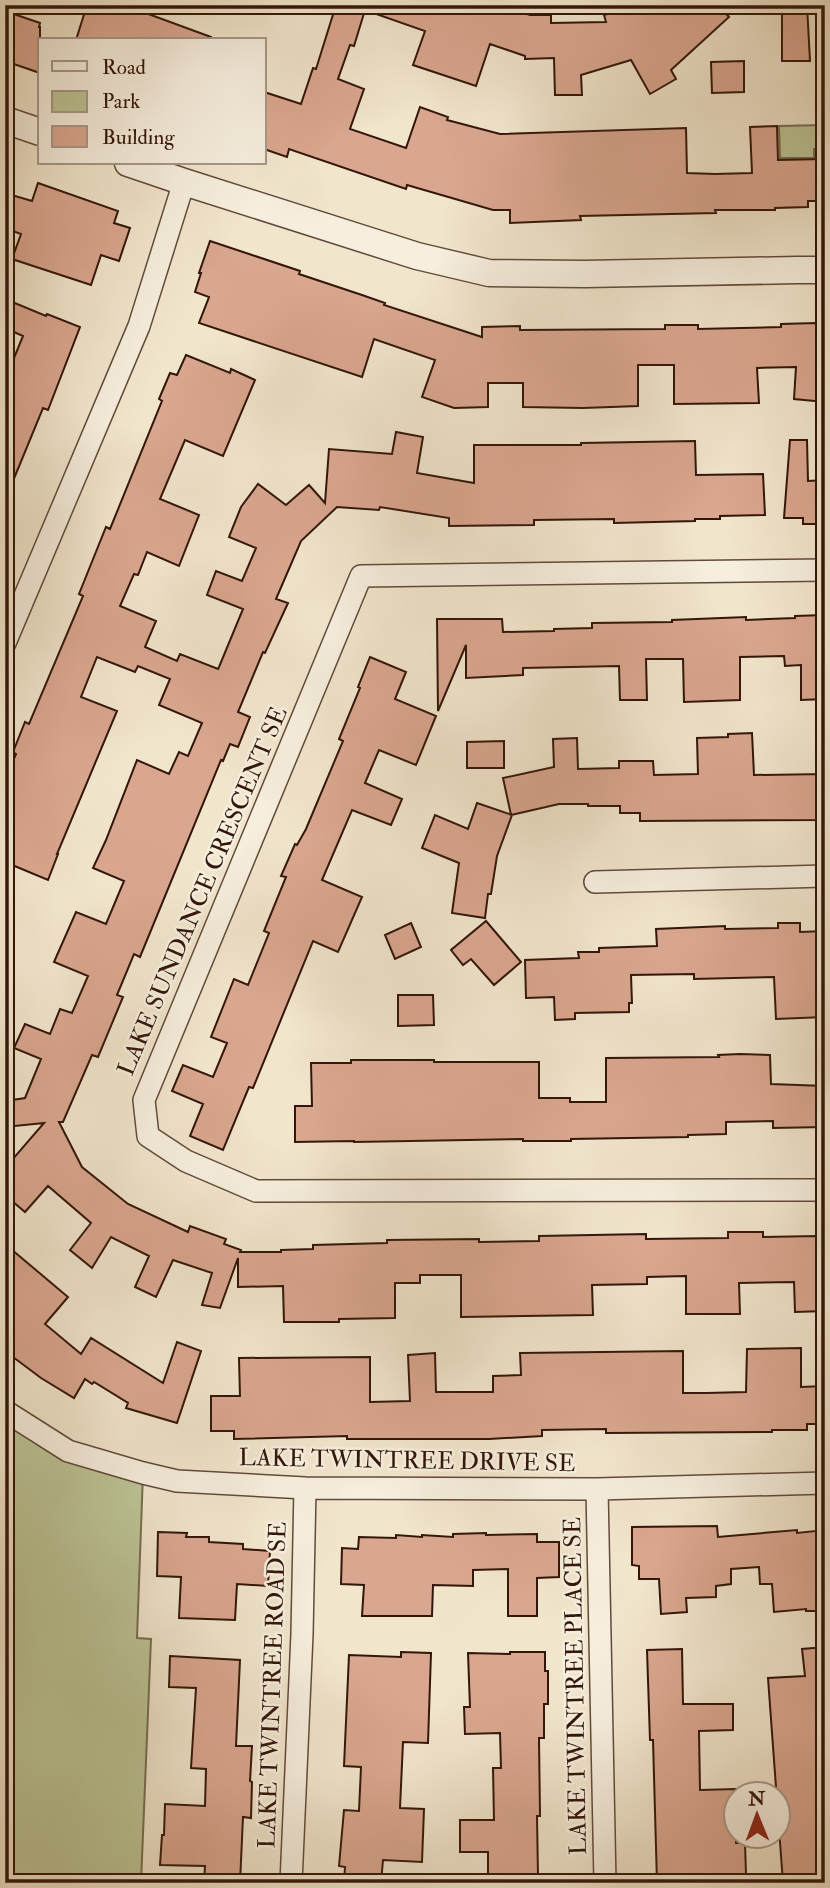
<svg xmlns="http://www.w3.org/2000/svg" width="830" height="1888" viewBox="0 0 830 1888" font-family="'IM FELL Double Pica',serif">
<rect width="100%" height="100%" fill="#f1e5cc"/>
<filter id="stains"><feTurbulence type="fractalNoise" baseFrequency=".00286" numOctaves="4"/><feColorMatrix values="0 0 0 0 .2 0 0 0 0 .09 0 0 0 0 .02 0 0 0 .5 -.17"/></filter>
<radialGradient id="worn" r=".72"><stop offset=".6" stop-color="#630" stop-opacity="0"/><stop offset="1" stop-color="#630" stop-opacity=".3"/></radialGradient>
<path fill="#bcc496" stroke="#786d50" stroke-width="2" d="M825,125V149H814V158H780L779,126Z
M5,1411L68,1451L143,1473L137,1638L151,1639L141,1883H5Z"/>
<path fill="#d9a68f" stroke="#331609" stroke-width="2" d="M87,5H124L211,37V40H76Z
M336,5H500L530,15H551V23L606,22L604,15L638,5H719L729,17L671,70L676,79L650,94L631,60L581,75L582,95H555L554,58L525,59V56L490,44L476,86L413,65L425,31L365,10L354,46L350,45L338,79L364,89L350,129L406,148L420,107L448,117L447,120L500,134L686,128L687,173L715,174L752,173L750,127L777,126L778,160L825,159V201H808V207L775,208V210H715L716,213L580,216L581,220L510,223V210H493L407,185L406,189L289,149L287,157L264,149V92L301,104L313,68L316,69Z
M782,5H807L810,61H782Z
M5,11L40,23L39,27H40V73L5,61Z
M744,61V92L712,93L711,62Z
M38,183L118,211L114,223L130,228L119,261L101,255L91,285L12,259L21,234L5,228V193L32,201Z
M210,241L300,271L299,274L362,295L385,303L384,305L482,337V327L520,326V330L665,329V325H698V329L781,327V324L816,323L818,375H825V402L794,399L796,367L757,368L759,403L674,404V365H638V406L583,408L523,407V383H488V407L454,408L422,397L435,360L374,339L362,377L199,323L209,297L195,292L201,273H199Z
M5,299L46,316L47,314L80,327L48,410L43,408L6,498L5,380L23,336L5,328Z
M186,355L230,373L231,369L255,380L223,456L185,440L174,466L160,499L199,515L179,566L147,552L138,575L134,574L120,606L156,621L145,647L177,661L180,654L218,669L219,667L243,609L207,595L216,571L242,581L256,548L229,537L241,507L258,484L286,505L309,485L325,503L329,449L392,454L396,432L423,437L417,473L474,483V445H581V443L695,441L696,475L763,474L765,515L720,516V519H695V521L614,523V519L534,520V525L449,526V518L380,507L379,510L337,507L301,541L276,599L288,603L265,653L263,652L238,712L250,717L238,747L230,744L223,761L221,760L140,957L134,954L117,995L123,997L98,1057L92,1055L63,1122H59L82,1167L128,1204L188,1232L190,1226L226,1239L224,1244L241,1250L240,1252H281V1250L313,1249V1245L387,1243V1240L479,1239V1242L539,1241V1236L646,1234V1239L728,1238V1232H763V1237L817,1236V1240H825V1311L795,1312L794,1282L739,1283L740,1314H686V1276L647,1277V1284L592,1285L593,1315L461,1317V1275H420V1283H395V1318L339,1319V1322H284L283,1286L238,1287V1258L220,1308L202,1305L212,1273L173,1260L156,1297L135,1287L149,1256L111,1237L92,1268L70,1250L91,1223L48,1186L25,1212L5,1195V1168L44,1123L5,1127V1101L25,1098L41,1059L14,1048L25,1024L50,1034L60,1009L72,1013L88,976L54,962L76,912L106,924L124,881L93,868L106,840L137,760L169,774L179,752L188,756L202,723L159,705L170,679L138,666L135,672L97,657L81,697L117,711L57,854H58L48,880L5,862V780L16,754L13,752L25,722L29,724L75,615L83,596L79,594L106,527L110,529L162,401L159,399L170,373L177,375Z
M790,440H807L808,481L825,480V524H803V518H784Z
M825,615V699L801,700V665L785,666L784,656L740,657V700L684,702L683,659H646L647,700H620L619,666L523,668V675L466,678V645L438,711L437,619H502L503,632L554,631V629L592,628V623L672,622V620L746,617V620L795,618V616Z
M370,657L406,672L395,699L436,716L416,765L379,750L365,783L402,799L391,825L352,810L322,880L362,897L338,952L313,941L253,1088L249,1087L223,1150L190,1136L203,1104L172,1091L183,1065L213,1077L227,1043L211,1037L234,979L248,985L269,933L264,931L286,877L281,876L295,844L297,845L306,829L343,741L339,739L360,688L358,687Z
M752,733L754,775L825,774V815H823V820L640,821V813H620V806H588V804H559L511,815L503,778L554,767L553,739L577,738L578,769L619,768V761H653L654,775L698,774L697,738L728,737V734Z
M504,741V768H467V742Z
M477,803L512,815L497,856L491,894H488L485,918L452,913L459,863L422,848L435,815L468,829Z
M486,921L521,962L494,985L471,959L463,965L451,950Z
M411,923L421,947L395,959L385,935Z
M778,923H800V932L825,931V1017L776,1019L774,977L694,979V974L631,975L632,1003H629V1012L575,1013V1019L555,1020L554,997L526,998L525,960L579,958L578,952H599V948L657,946L656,929L725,926V929L778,928Z
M398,995H433L434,1025L398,1026Z
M740,1054L770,1055L771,1084L825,1086V1127L773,1128V1121L726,1122V1134L688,1135V1137L571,1139V1141H523V1139L354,1142V1141L295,1142V1106H312L311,1063H351V1060H434V1062H539V1098H570V1102H606V1058L719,1057L718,1055Z
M5,1244L68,1297L45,1324L81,1354L91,1338L163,1383L177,1342L201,1351L177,1423L126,1408L128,1403L94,1382L92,1384L85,1379L74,1398L41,1378L5,1351Z
M801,1348V1387L825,1386L823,1424H807V1430H772V1432L606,1433V1429L542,1430V1436L489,1439H347V1436L234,1439V1431H211V1396H240L239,1358L370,1357V1402L410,1401L408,1355L435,1353L436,1392H493V1376L521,1375L520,1353L683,1351V1393H706L746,1392L747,1349Z
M717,1526L718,1537L797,1530V1533L825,1530V1579H823L825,1611H806V1609L774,1612L772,1584H760L759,1567L731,1569V1584L716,1586V1597L686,1598L687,1612L661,1614L659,1579H639V1566L632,1565V1527Z
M158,1532L187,1533L186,1537H209V1542L243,1544V1549L270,1551L268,1586L237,1584L235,1620L179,1618L181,1577L157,1576Z
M486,1533V1535L537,1534V1542H559V1577L537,1578V1616H508V1569L473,1570V1586L433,1585L432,1616H362L364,1585L341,1584L342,1548L358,1549L359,1537L396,1538V1535L422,1537V1535L453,1537V1534Z
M825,1647V1883H783L768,1678L805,1676L802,1649Z
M682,1649L683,1704H733V1730L699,1731L700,1790L736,1789V1843H745L746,1874H721V1883H657L653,1740H650L647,1650Z
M401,1652L431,1653L428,1743L403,1742L400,1808L424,1809L422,1862L383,1860L381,1883H344L345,1867L339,1866L344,1810L359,1811L361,1767L344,1766L349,1655L401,1657Z
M510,1652H545V1671H548V1704H544V1738H539L540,1816H537L538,1876H531V1883H488V1852H460V1820H494L493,1768H501L500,1733L465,1734L464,1707H470L468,1653L510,1654Z
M170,1656L240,1660L236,1746H252L250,1781L252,1782L251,1818L243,1817L240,1883H204L205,1866L160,1865L162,1835H164L165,1804L205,1806L206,1769L191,1768L196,1688L169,1687Z"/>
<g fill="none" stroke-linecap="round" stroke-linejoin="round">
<defs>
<path id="minor" d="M825,570L361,576L144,1100L148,1136L186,1161L256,1191L825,1190
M5,643L139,326L184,182
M595,882L825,876
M5,1411L68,1451L143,1473L177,1481L305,1488L597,1489L825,1483
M597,1489L605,1883
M291,1883L302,1634L305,1488"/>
<path id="tertiary" d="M5,120L40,132
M128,163L184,182L417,256L489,273L585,274L797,270H825"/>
</defs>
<use href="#minor" stroke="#624a3a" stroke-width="24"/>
<use href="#tertiary" stroke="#624a3a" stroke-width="29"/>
<use href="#minor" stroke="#f6eede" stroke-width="21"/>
<use href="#tertiary" stroke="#f6eede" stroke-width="26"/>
</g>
<g text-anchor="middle" stroke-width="5" stroke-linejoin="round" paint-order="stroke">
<g font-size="24" fill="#331609" stroke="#f6eede">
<text transform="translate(202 891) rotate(-67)" y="8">LAKE SUNDANCE CRESCENT SE</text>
<text transform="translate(407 1460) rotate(1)" y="8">LAKE TWINTREE DRIVE SE</text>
<text transform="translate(272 1685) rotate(-88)" y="8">LAKE TWINTREE ROAD SE</text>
<text transform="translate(575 1686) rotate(-91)" y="8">LAKE TWINTREE PLACE SE</text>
</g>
</g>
<rect width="830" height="1888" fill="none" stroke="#f1e5cc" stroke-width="28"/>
<rect x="7" y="7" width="816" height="1874" fill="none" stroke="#331609" stroke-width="3.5"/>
<rect x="14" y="14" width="802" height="1860" fill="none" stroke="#331609" stroke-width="2"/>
<rect x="38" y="38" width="228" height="126" fill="#f6eede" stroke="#a89889" stroke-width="2"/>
<rect x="52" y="61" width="35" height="10" fill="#f6eede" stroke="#a89889" stroke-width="2"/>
<text x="102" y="74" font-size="21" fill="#331609">Road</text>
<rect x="52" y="91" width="35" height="21" fill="#bcc496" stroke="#a89889" stroke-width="2"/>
<text x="102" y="108" font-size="21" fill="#331609">Park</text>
<rect x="52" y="126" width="35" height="21" fill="#d9a68f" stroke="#a89889" stroke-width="2"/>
<text x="102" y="144" font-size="21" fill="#331609">Building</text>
<g transform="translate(757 1815) rotate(359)"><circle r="33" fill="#f6eede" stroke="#a89889" stroke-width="2"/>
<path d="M0-5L12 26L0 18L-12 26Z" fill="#8f2418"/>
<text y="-10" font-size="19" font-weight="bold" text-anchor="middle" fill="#331609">N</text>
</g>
<rect width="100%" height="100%" filter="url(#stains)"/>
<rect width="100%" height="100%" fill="url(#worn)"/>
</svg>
